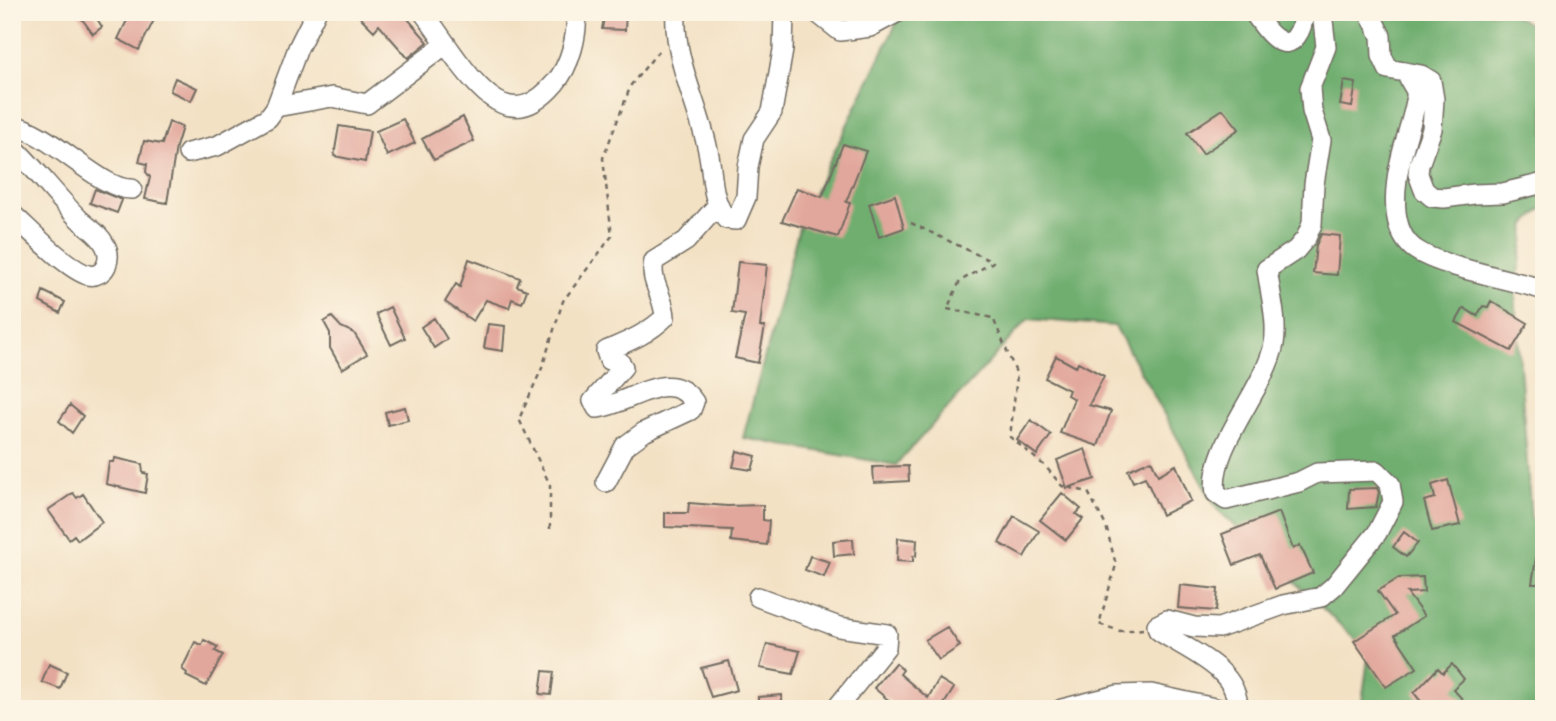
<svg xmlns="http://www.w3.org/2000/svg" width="1556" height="721" viewBox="0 0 1556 721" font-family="Sriracha,sans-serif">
<rect width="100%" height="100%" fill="#fcf5e5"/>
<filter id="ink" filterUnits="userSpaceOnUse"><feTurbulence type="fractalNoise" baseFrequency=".0143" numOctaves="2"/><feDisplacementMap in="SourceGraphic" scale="14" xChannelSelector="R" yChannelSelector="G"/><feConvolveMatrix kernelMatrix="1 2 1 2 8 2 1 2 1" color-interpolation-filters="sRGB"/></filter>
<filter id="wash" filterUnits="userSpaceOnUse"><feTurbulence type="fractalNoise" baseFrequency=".00686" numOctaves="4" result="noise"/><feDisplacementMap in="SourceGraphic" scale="28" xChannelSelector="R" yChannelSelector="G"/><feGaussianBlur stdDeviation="1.57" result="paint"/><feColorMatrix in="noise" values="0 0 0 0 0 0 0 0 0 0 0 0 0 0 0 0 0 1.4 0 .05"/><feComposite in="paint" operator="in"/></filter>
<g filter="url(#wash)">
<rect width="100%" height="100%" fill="#f3e1c4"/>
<path fill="#6fae70" stroke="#4d6c4e" stroke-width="2" d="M902,12H1508L1544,32V207L1526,224L1515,294L1531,519L1544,523V709H1361L1369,652L1217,509L1115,326L1028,319L896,465L743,438L801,220Z"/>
<g id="blocks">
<path fill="#e2a79c" d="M77,12H93L102,27L93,34Z
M131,12H158L139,50L118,39Z
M355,12H402L428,42L408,58L379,25L374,31Z
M605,12H626L625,30L602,29Z
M175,78L197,88L191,101L170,91Z
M1344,81L1356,83L1352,107L1340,105Z
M1223,109L1239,129L1203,154L1187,133Z
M463,117L474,141L434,160L422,139Z
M403,119L415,143L387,156L376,131Z
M169,122L182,127L176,147L167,203L145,199L150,177L146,172L147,164L139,162L144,141L162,144Z
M339,126L370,131L365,162L334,156Z
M843,144L866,151L846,202L850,203L838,237L782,221L797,188L822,197Z
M95,189L122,200L117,213L90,203Z
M895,195L904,228L879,237L869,204Z
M1321,234L1340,236L1337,275L1313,273L1316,245Z
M469,259L520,278L517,286L527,290L522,303L512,299L509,308L486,300L473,321L445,302L456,284L460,287Z
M738,262L767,265L760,327H765L758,363L735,358L745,315L732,313Z
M43,291L65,302L60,313L40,302Z
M1491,301L1528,323L1511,351L1456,322L1464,308L1477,316L1483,306L1488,307Z
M390,307L405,338L391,345L376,314Z
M332,317L341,327L354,333L367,354L342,369L330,348V333L324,322Z
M434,318L447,339L434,348L421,327Z
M488,324L505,326L503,351L484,348Z
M1056,356L1076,367L1078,362L1104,376L1089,405L1111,411L1098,446L1060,433L1074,399L1067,395L1069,390L1045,378Z
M70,405L83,416L72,433L59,421Z
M405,407L408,420L388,425L385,412Z
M1031,420L1051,435L1037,455L1017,440Z
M1085,449L1095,479L1067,488L1057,460Z
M737,451L756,456L752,470L733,467Z
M115,458L142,464L143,473L148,474L145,493L106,484L109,462H114Z
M1151,460L1158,475L1176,465L1191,501L1162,515L1145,477L1133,482L1128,470Z
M908,466L909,481L874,483L873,467Z
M1448,480L1460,525L1432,531L1424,501L1435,498L1432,485Z
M1377,488L1379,492L1376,507L1348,509L1349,489Z
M73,493L77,498L83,494L102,522L78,540L74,535L69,539L48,510Z
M1062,493L1081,509L1076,514L1083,519L1066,540L1040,520Z
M689,503L727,506L763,505V520L769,521L767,545L731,541L732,530L665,527V513H688Z
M1279,512L1293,549L1300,545L1313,573L1275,589L1260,555L1234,565L1222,534Z
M1014,516L1039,531L1024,557L999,543Z
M1404,532L1418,543L1406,557L1393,547Z
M898,538L917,540L916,556H913V562L897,561Z
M853,539L854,554L834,556L833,541Z
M1537,552H1544V584H1532Z
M810,556L830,562L824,577L805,570Z
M1423,577L1424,592L1407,593L1424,616L1395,635L1417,668L1386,687L1354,641L1395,615L1378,591L1399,578Z
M1180,585L1218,589L1216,611L1178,608Z
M947,627L960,646L939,660L925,640Z
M204,640L218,647L215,651L223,655L206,686L186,676L187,673L182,669L195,642L202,645Z
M767,644L800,651L793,674L760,668Z
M729,661L737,690L711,697L701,668Z
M895,663L903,670L900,674L928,698L939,679L954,688L941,709H899L874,688Z
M49,664L67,672L60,689L42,682Z
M1452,664L1464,679L1453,689L1464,701L1456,709H1427L1414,693L1438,668L1443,673Z
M543,671L554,672L551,695L540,694Z
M782,695V709H758V697Z"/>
</g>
</g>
<g filter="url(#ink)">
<use href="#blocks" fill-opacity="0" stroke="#716b61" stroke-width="2"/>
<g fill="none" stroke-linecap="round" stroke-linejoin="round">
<defs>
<path id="minor" d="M423,12C435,28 446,45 458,61C486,98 515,130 555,83C570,66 578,35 576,12
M676,12C673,57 697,102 707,146C714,173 709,195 726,219L736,220L746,197L748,167L754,139L772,112L783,50L784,12
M816,12L840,31L870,27L898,12
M1253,12C1260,20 1266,32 1275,38C1294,53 1303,27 1304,12
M1369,12L1381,36L1382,56L1388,69L1421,75L1431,81L1434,99L1432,129L1419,165L1418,174L1424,190L1432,197L1444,198L1474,194L1503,193L1544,183
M1405,72L1416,91V101C1411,127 1400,153 1397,179C1394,201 1394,230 1411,246C1432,266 1512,279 1544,290
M276,107L332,97L367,104L446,44
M12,125C51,132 101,191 132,189
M12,146C36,169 55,195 78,218C88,228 99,233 105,245C109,252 109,259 106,266C103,272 96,277 88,275C67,269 30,230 12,214
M188,153L217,146L268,118L276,107L298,48L316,12
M606,482L625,446L644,432L691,410L694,402C670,365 629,405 597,408L593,401L623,367L619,361L609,360L606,351C627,342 648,334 665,317C664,295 649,282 654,261L686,241L717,206
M758,597L839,627L887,634L886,647L836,709
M1062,709L1118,695L1151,694L1219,709
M1238,709C1238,667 1186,650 1158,630L1157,625L1167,620L1194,627L1219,628L1283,605L1321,597L1334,586L1377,533L1393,502L1390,484L1377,471L1317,473L1299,482L1226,500L1216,493C1208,448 1265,390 1274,344C1278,321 1270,293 1267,269L1296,250L1306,238L1312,224L1314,184L1321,140L1312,111L1310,88L1326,47L1322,12"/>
</defs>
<use href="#minor" stroke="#716b61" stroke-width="22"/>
<path stroke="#716b61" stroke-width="2.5" stroke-dasharray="5 5" stroke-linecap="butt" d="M911,223L993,262L960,281L947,309L993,318L1017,375L1010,437L1045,466L1062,486L1088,492L1106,526L1116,565L1099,624L1120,631L1143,629
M550,529V485L519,419L542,368L563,301L612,236L603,158L631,85L661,48"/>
<use href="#minor" stroke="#fff" stroke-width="19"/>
</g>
</g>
<rect width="1556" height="721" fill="none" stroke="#fcf5e5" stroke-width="42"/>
</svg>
